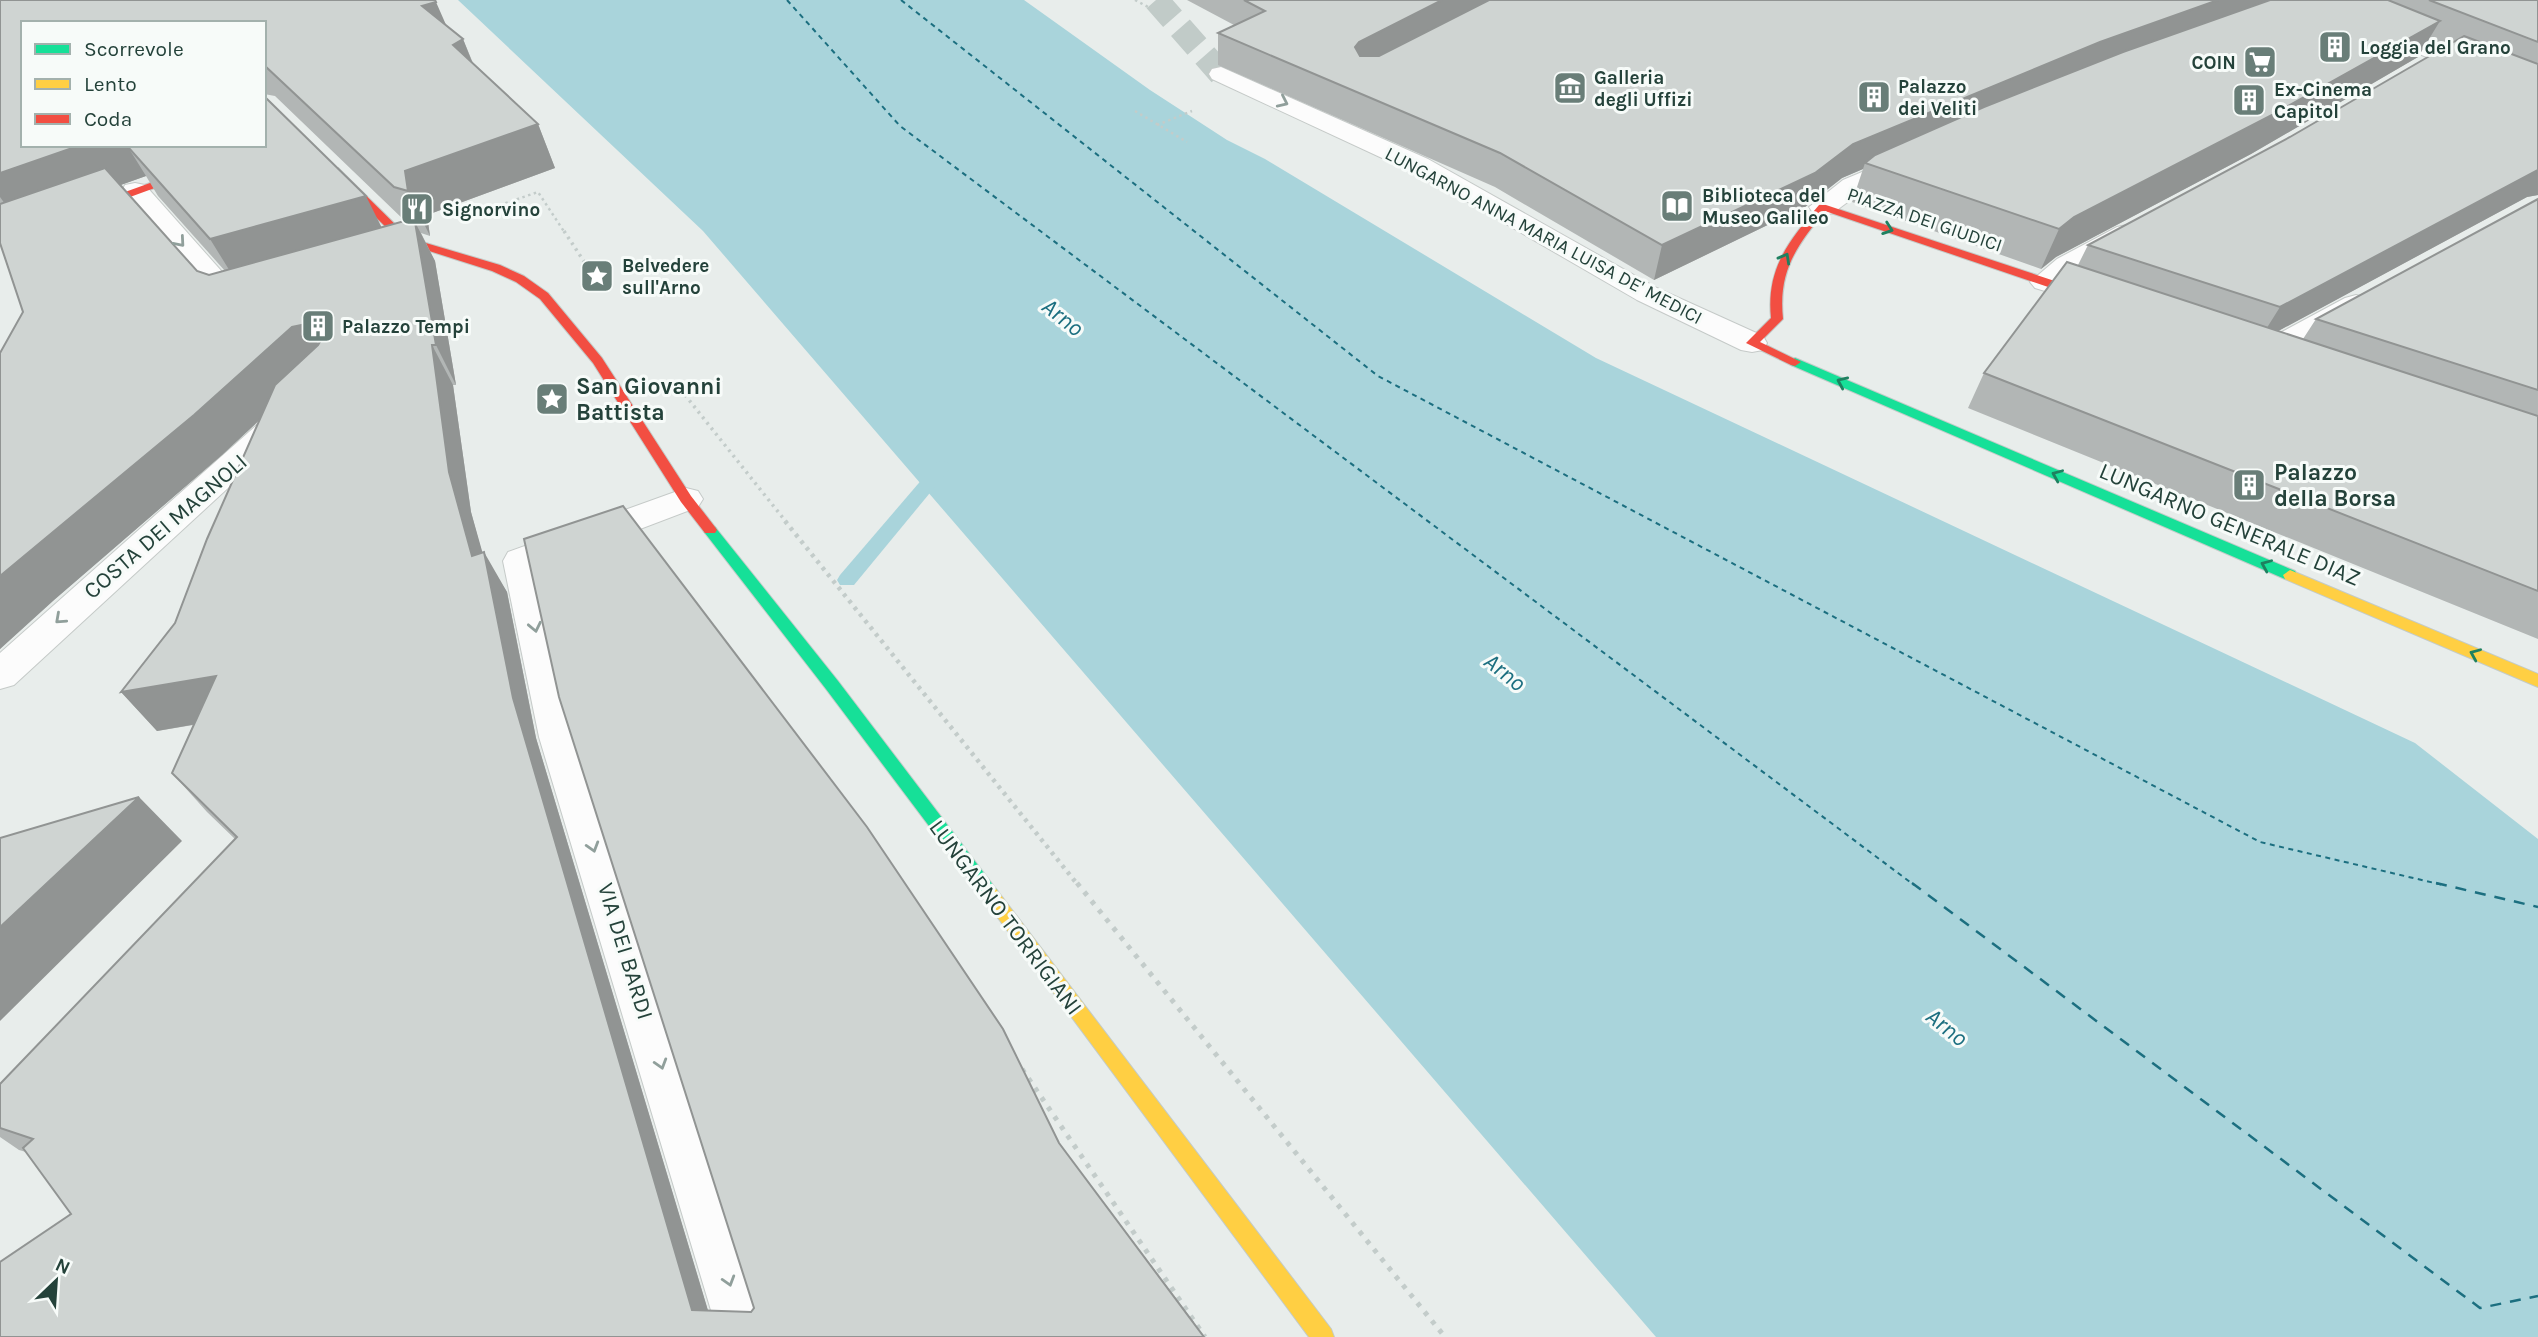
<svg xmlns="http://www.w3.org/2000/svg" width="2538" height="1337" viewBox="0 0 2538 1337" font-family="Karla,sans-serif">
<rect width="100%" height="100%" fill="#e8edeb"/>
<path fill="#a9d4db" d="M458,0H1024L1150,90L1227,140L1265,159L1596,358L2415,743L2538,839V1337H1656L703,231Z"/>
<g fill="none" stroke-linecap="round" stroke-linejoin="round">
<path fill="#a9d4db" fill-rule="evenodd" d="M942,461L948,463L951,467L948,471L854,585H840L837,580L840,575L936,463Z"/>
<path stroke="#1c6f80" stroke-width="2" stroke-dasharray="5 4.5" stroke-linecap="butt" d="M787,0L900,126L1914,885
M901,0L1378,376L2260,842L2443,885"/>
<path stroke="#1c6f80" stroke-width="2.5" stroke-dasharray="11 9" stroke-linecap="butt" d="M1912,883L2480,1308L2538,1296
M2436,883L2538,907"/>
<path stroke="#c1cbc8" stroke-width="25" stroke-dasharray="25 12" stroke-linecap="butt" d="M1156,0L1221,74"/>
<defs>
<path id="street" d="M2295,0H2326L2538,86V102L2298,5Z
M1221,67L1428,159L1657,288L1763,336L1767,343L1763,350L1752,352L1741,350L1637,300L1461,198L1410,171L1212,79L1209,74L1212,69Z
M1905,154L1914,156L1918,162L1914,168L1861,192L1833,213L1823,215L1813,213L1809,207L1843,180Z
M135,183L145,185L240,292L256,293L261,299C253,311 237,313 224,309L125,197L122,191L125,185Z
M2127,225L2137,227L2141,233L2137,239L2077,271L2055,288L2045,291L2035,288L2030,282L2057,259L2117,227Z
M2356,295L2367,298L2371,304L2367,310L2274,362L2263,364L2252,362L2248,355L2252,348L2345,298Z
M279,413L291,416L295,423L291,430L14,685L0,689V653L267,416Z
M686,488L698,491L703,499L698,507L540,567L579,737L773,1337H719L539,737L503,561L508,552Z"/>
<path id="fast" d="M1795,358L2295,571L2297,575L2295,579H2285L1791,365L1789,362Z
M710,525L715,527L838,681L996,889L999,894L996,899L990,902L984,899L826,689L705,533L703,530L705,527Z"/>
<path id="slow" d="M2290,570L2538,674V687L2285,579L2283,575Z
M990,886L996,889L1331,1329L1334,1337H1309L984,899L981,894L984,889Z"/>
<path id="jam" d="M200,165L204,166V170L15,239H7L0,229V217L4,218L14,232Z
M330,168H338L409,238L500,265L524,276L548,293L602,358L691,496L715,527L717,530L715,533H705L681,502L593,363L540,299L516,282L492,271L401,242L330,172Z
M1823,204L2103,297L2105,300L2099,304L2095,303L1825,211C1796,247 1778,271 1783,319L1760,342L1801,362L1795,366L1791,365L1746,343L1771,318C1766,268 1789,241 1819,205Z"/>
</defs>
<use href="#street" stroke="#c5cac8" stroke-width="2"/>
<use href="#fast" stroke="#c3cbc8" stroke-width="2"/>
<use href="#slow" stroke="#c3cbc8" stroke-width="2"/>
<use href="#jam" stroke="#c3cbc8" stroke-width="2"/>
<path stroke="#c3ccca" stroke-width="2.5" stroke-dasharray="2.5 3.5" stroke-linecap="butt" d="M1135,0L1150,8
M1135,111L1187,142
M1157,125L1192,111
M477,213L538,192L565,233"/>
<path stroke="#c3ccca" stroke-width="3.5" stroke-dasharray="2.5 4.5" stroke-linecap="butt" d="M564,231L585,263
M685,395L787,523"/>
<path stroke="#c3ccca" stroke-width="4.5" stroke-dasharray="3.5 5" stroke-linecap="butt" d="M785,521L1078,885"/>
<path stroke="#c3ccca" stroke-width="5" stroke-dasharray="4.5 7" stroke-linecap="butt" d="M1077,883L1445,1337
M1022,1069L1205,1337"/>
<use href="#street" fill="#fcfcfc" fill-rule="evenodd"/>
<use href="#fast" fill="#16e098" fill-rule="evenodd"/>
<use href="#slow" fill="#ffcf43" fill-rule="evenodd"/>
<use href="#jam" fill="#f24e42" fill-rule="evenodd"/>
</g>
<path fill="#b2b6b5" fill-rule="evenodd" d="M0,0L447,27L463,39L473,63L538,124L555,168L427,215L430,236L421,233L435,261L456,385H453L471,512L482,553L507,592L536,738L708,1311L751,1312L1059,1143L1194,1322L0,1337L71,1214L26,1152L19,1150L0,1137V1084L235,839L207,812L172,773L193,725L157,731L121,692L175,623L259,421L222,455L54,600L0,649V353L23,312L0,243ZM23,23H264V94L275,96L405,221L381,227L264,145ZM146,176L158,196L225,271L209,275L197,271L120,185Z
M1187,0H2538V195L2527,197L2278,331L2303,339L2316,319L2538,199V639L1968,408L1984,373L2078,265L2088,245L2290,137L2447,46L2429,39L2418,57L2251,154L2056,257L2041,269L1852,202L1863,169L1842,178L1805,207L1654,280L1495,187L1218,65V33L1234,25Z"/>
<path fill="#919493" d="M1442,0H1499L1358,74L1355,47L1359,42Z
M2218,0H2287L1865,163L1863,169L1842,178L1805,207L1654,280L1662,245L1853,144L2100,42Z
M436,2L454,43L422,6Z
M2440,21L2418,57L2251,154L2056,257L2041,269L2059,229L2074,217Z
M463,39L480,82L453,45Z
M538,124L555,168L427,215L430,236L408,191L405,171Z
M81,145H232L128,147L146,176L18,222L0,197V173Z
M2538,170V195L2527,197L2258,342L2280,307Z
M366,196L391,246L241,289L210,239Z
M415,222L435,261L456,385L436,345Z
M306,324L330,363L316,367L222,455L54,600L0,649V576L292,327Z
M432,345L453,385L471,512L490,579L484,552L507,592L536,738L716,1337L692,1310L472,556L449,472Z
M216,676L248,715L157,731L121,692Z
M139,797L182,841L0,1021V927Z"/>
<path fill="#cfd4d2" stroke="#919493" stroke-width="2" d="M0,0H435L436,2L422,6L463,39L453,45L538,124L405,171L408,191L394,187L264,65V23H23V145H81L0,173Z
M1244,0H1442L1359,42L1355,47L1360,56H1379L1489,0H2218L2100,42L1853,144L1815,173L1662,245L1500,153L1218,33L1265,11Z
M2270,0H2388L2440,21L2272,115L2074,217L2059,229L1865,163L1875,155L1984,107L2123,52Z
M2429,0H2538V42Z
M2464,36L2538,64V170L2280,307L2088,245L2290,137Z
M267,99L366,196L210,239L128,147L134,145H264V100Z
M105,168L197,271L209,275L408,220L415,222L436,345H432L449,472L472,556L484,552L513,698L692,1310L751,1312L754,1308L559,697L524,539L623,506L867,827L1003,1029L1059,1143L1204,1337H0V1262L71,1214L23,1148L33,1139L0,1128V1084L237,837L172,773L216,676L121,692L175,623L207,539L275,385L318,345L324,335L318,327L306,324L292,327L194,415L0,576V353L23,312L0,243V204Z
M2538,199V390L2316,319Z
M2067,262L2538,416V591L1984,373Z
M139,797L0,927V838Z"/>
<defs><path id="oneway-chevron" d="M-2-3.5L2.5 0L-2 3.5" fill="none" stroke-width="1.6" stroke-linecap="round" stroke-linejoin="round" transform="scale(1.75)"/></defs>
<g stroke="#909f9b">
<use href="#oneway-chevron" transform="translate(1283 102) rotate(25)"/>
<use href="#oneway-chevron" transform="translate(180 242) rotate(49)"/>
<use href="#oneway-chevron" transform="translate(60 619) rotate(138)"/>
<use href="#oneway-chevron" transform="translate(535 627) rotate(78)"/>
<use href="#oneway-chevron" transform="translate(593 847) rotate(73)"/>
<use href="#oneway-chevron" transform="translate(661 1064) rotate(73)"/>
<use href="#oneway-chevron" transform="translate(729 1281) rotate(73)"/>
</g>
<g stroke="#1e8160">
<use href="#oneway-chevron" transform="translate(1888 229) rotate(19)"/>
<use href="#oneway-chevron" transform="translate(1785 258) rotate(-61)"/>
<use href="#oneway-chevron" transform="translate(1842 382) rotate(-156)"/>
<use href="#oneway-chevron" transform="translate(2057 475) rotate(-157)"/>
<use href="#oneway-chevron" transform="translate(2266 565) rotate(-157)"/>
<use href="#oneway-chevron" transform="translate(2475 654) rotate(-157)"/>
</g>
<defs>
<symbol id="building-square" viewBox="-11 -11 22 22"><rect x="-9" y="-9" width="18" height="18" rx="4" fill="#697e78" stroke="#f7fbf9"/><path d="M-4-6H4V6H1V3H-1V6H-4ZM-2.5-4.3h1.7v1.8h-1.7ZM.8-4.3h1.7v1.8H.8ZM-2.5-1h1.7V.8h-1.7ZM.8-1h1.7V.8H.8Z" fill="#fff"/></symbol>
<symbol id="supermarket-square" viewBox="-11 -11 22 22"><rect x="-9" y="-9" width="18" height="18" rx="4" fill="#697e78" stroke="#f7fbf9"/><path d="M-6-5.5h2.5l.6 2H6L4.5 2H-2.5L-4.4-4H-6ZM-1.5 3.2a1.3 1.3 0 1 0 .1 0ZM3 3.2a1.3 1.3 0 1 0 .1 0Z" fill="#fff"/></symbol>
<symbol id="museum-square" viewBox="-11 -11 22 22"><rect x="-9" y="-9" width="18" height="18" rx="4" fill="#697e78" stroke="#f7fbf9"/><path d="M0-6L6-3V-2H-6V-3ZM-5-1h2V3h-2ZM-1-1h2V3h-2ZM3-1h2V3H3ZM-6 4H6V6H-6Z" fill="#fff"/></symbol>
<symbol id="library-square" viewBox="-11 -11 22 22"><rect x="-9" y="-9" width="18" height="18" rx="4" fill="#697e78" stroke="#f7fbf9"/><path d="M-6-4Q-3-5.5-.7-3.5V5Q-3 3-6 4ZM6-4Q3-5.5 .7-3.5V5Q3 3 6 4Z" fill="#fff"/></symbol>
<symbol id="restaurant-square" viewBox="-11 -11 22 22"><rect x="-9" y="-9" width="18" height="18" rx="4" fill="#697e78" stroke="#f7fbf9"/><path d="M-5-6h1v4h1v-4h1v4h1v-4h1v5L-1.5 .5V6h-2V.5L-5-1ZM5-6V6H3V1.5H1.5Q1.5-4 5-6Z" fill="#fff"/></symbol>
<symbol id="sight-square" viewBox="-11 -11 22 22"><rect x="-9" y="-9" width="18" height="18" rx="4" fill="#697e78" stroke="#f7fbf9"/><path d="M0-6L1.8-2.2L6-1.7L2.9 1.2L3.7 5.4L0 3.3L-3.7 5.4L-2.9 1.2L-6-1.7L-1.8-2.2Z" fill="#fff"/></symbol>
</defs>
<g fill-rule="evenodd">
<use href="#building-square" x="2316" y="28" width="38" height="38"/>
<use href="#supermarket-square" x="2241" y="43" width="38" height="38"/>
<use href="#museum-square" x="1551" y="69" width="38" height="38"/>
<use href="#building-square" x="1855" y="78" width="38" height="38"/>
<use href="#building-square" x="2230" y="81" width="38" height="38"/>
<use href="#library-square" x="1658" y="187" width="38" height="38"/>
<use href="#restaurant-square" x="398" y="190" width="38" height="38"/>
<use href="#sight-square" x="578" y="257" width="38" height="38"/>
<use href="#building-square" x="299" y="307" width="38" height="38"/>
<use href="#sight-square" x="533" y="380" width="38" height="38"/>
<use href="#building-square" x="2230" y="466" width="38" height="38"/>
</g>
<g text-anchor="middle" stroke-width="6" stroke-linejoin="round" paint-order="stroke">
<g font-size="19" font-weight="bold" fill="#24423a" stroke="#f7fbf9" text-anchor="start">
<text x="2360" y="54">Loggia del Grano</text>
<text x="2236" y="69" text-anchor="end">COIN</text>
<text x="1594" y="84">Galleria<tspan x="1594" dy="22">degli Uffizi</tspan></text>
<text x="1898" y="93">Palazzo<tspan x="1898" dy="22">dei Veliti</tspan></text>
<text x="2274" y="96">Ex-Cinema<tspan x="2274" dy="22">Capitol</tspan></text>
<text x="1702" y="202">Biblioteca del<tspan x="1702" dy="22">Museo Galileo</tspan></text>
<text x="442" y="216">Signorvino</text>
<text x="622" y="272">Belvedere<tspan x="622" dy="22">sull'Arno</tspan></text>
<text x="342" y="333">Palazzo Tempi</text>
</g>
<g font-size="19" fill="#24423a" stroke="#f7fbf9">
<text transform="translate(1925 219) rotate(19)" y="7">PIAZZA DEI GIUDICI</text>
<text transform="translate(1544 235) rotate(28)" y="7">LUNGARNO ANNA MARIA LUISA DE' MEDICI</text>
</g>
<g font-size="23" font-weight="bold" fill="#24423a" stroke="#f7fbf9" text-anchor="start">
<text x="576" y="394">San Giovanni<tspan x="576" dy="26">Battista</tspan></text>
<text x="2274" y="480">Palazzo<tspan x="2274" dy="26">della Borsa</tspan></text>
</g>
<g font-size="23" fill="#24423a" stroke="#f7fbf9">
<text transform="translate(2230 524) rotate(23)" y="8">LUNGARNO GENERALE DIAZ</text>
<text transform="translate(165 526) rotate(-41)" y="8">COSTA DEI MAGNOLI</text>
<text transform="translate(1006 917) rotate(53)" y="8">LUNGARNO TORRIGIANI</text>
<text transform="translate(626 951) rotate(73)" y="8">VIA DEI BARDI</text>
</g>
<g font-size="24" font-style="italic" fill="#1c6f80" stroke="#f7fbf9">
<text transform="translate(1063 317) rotate(39)" y="8">Arno</text>
<text transform="translate(1505 672) rotate(39)" y="8">Arno</text>
<text transform="translate(1947 1027) rotate(39)" y="8">Arno</text>
</g>
</g>
<rect x="21" y="21" width="245" height="126" fill="#f7fbf9" stroke="#a3b1ad" stroke-width="2"/>
<rect x="35" y="44" width="35" height="10" fill="#16e098" stroke="#a3b1ad" stroke-width="2"/>
<text x="84" y="56" font-size="21" fill="#24423a">Scorrevole</text>
<rect x="35" y="79" width="35" height="10" fill="#ffcf43" stroke="#a3b1ad" stroke-width="2"/>
<text x="84" y="91" font-size="21" fill="#24423a">Lento</text>
<rect x="35" y="114" width="35" height="10" fill="#f24e42" stroke="#a3b1ad" stroke-width="2"/>
<text x="84" y="126" font-size="21" fill="#24423a">Coda</text>
<g transform="translate(56 1281) rotate(25)" stroke="#f7fbf9" stroke-width="5" paint-order="stroke">
<path d="M0-5L12 26L0 18L-12 26Z" fill="#24423a"/>
<text y="-10" font-size="19" font-weight="bold" text-anchor="middle" fill="#24423a">N</text>
</g>
</svg>
